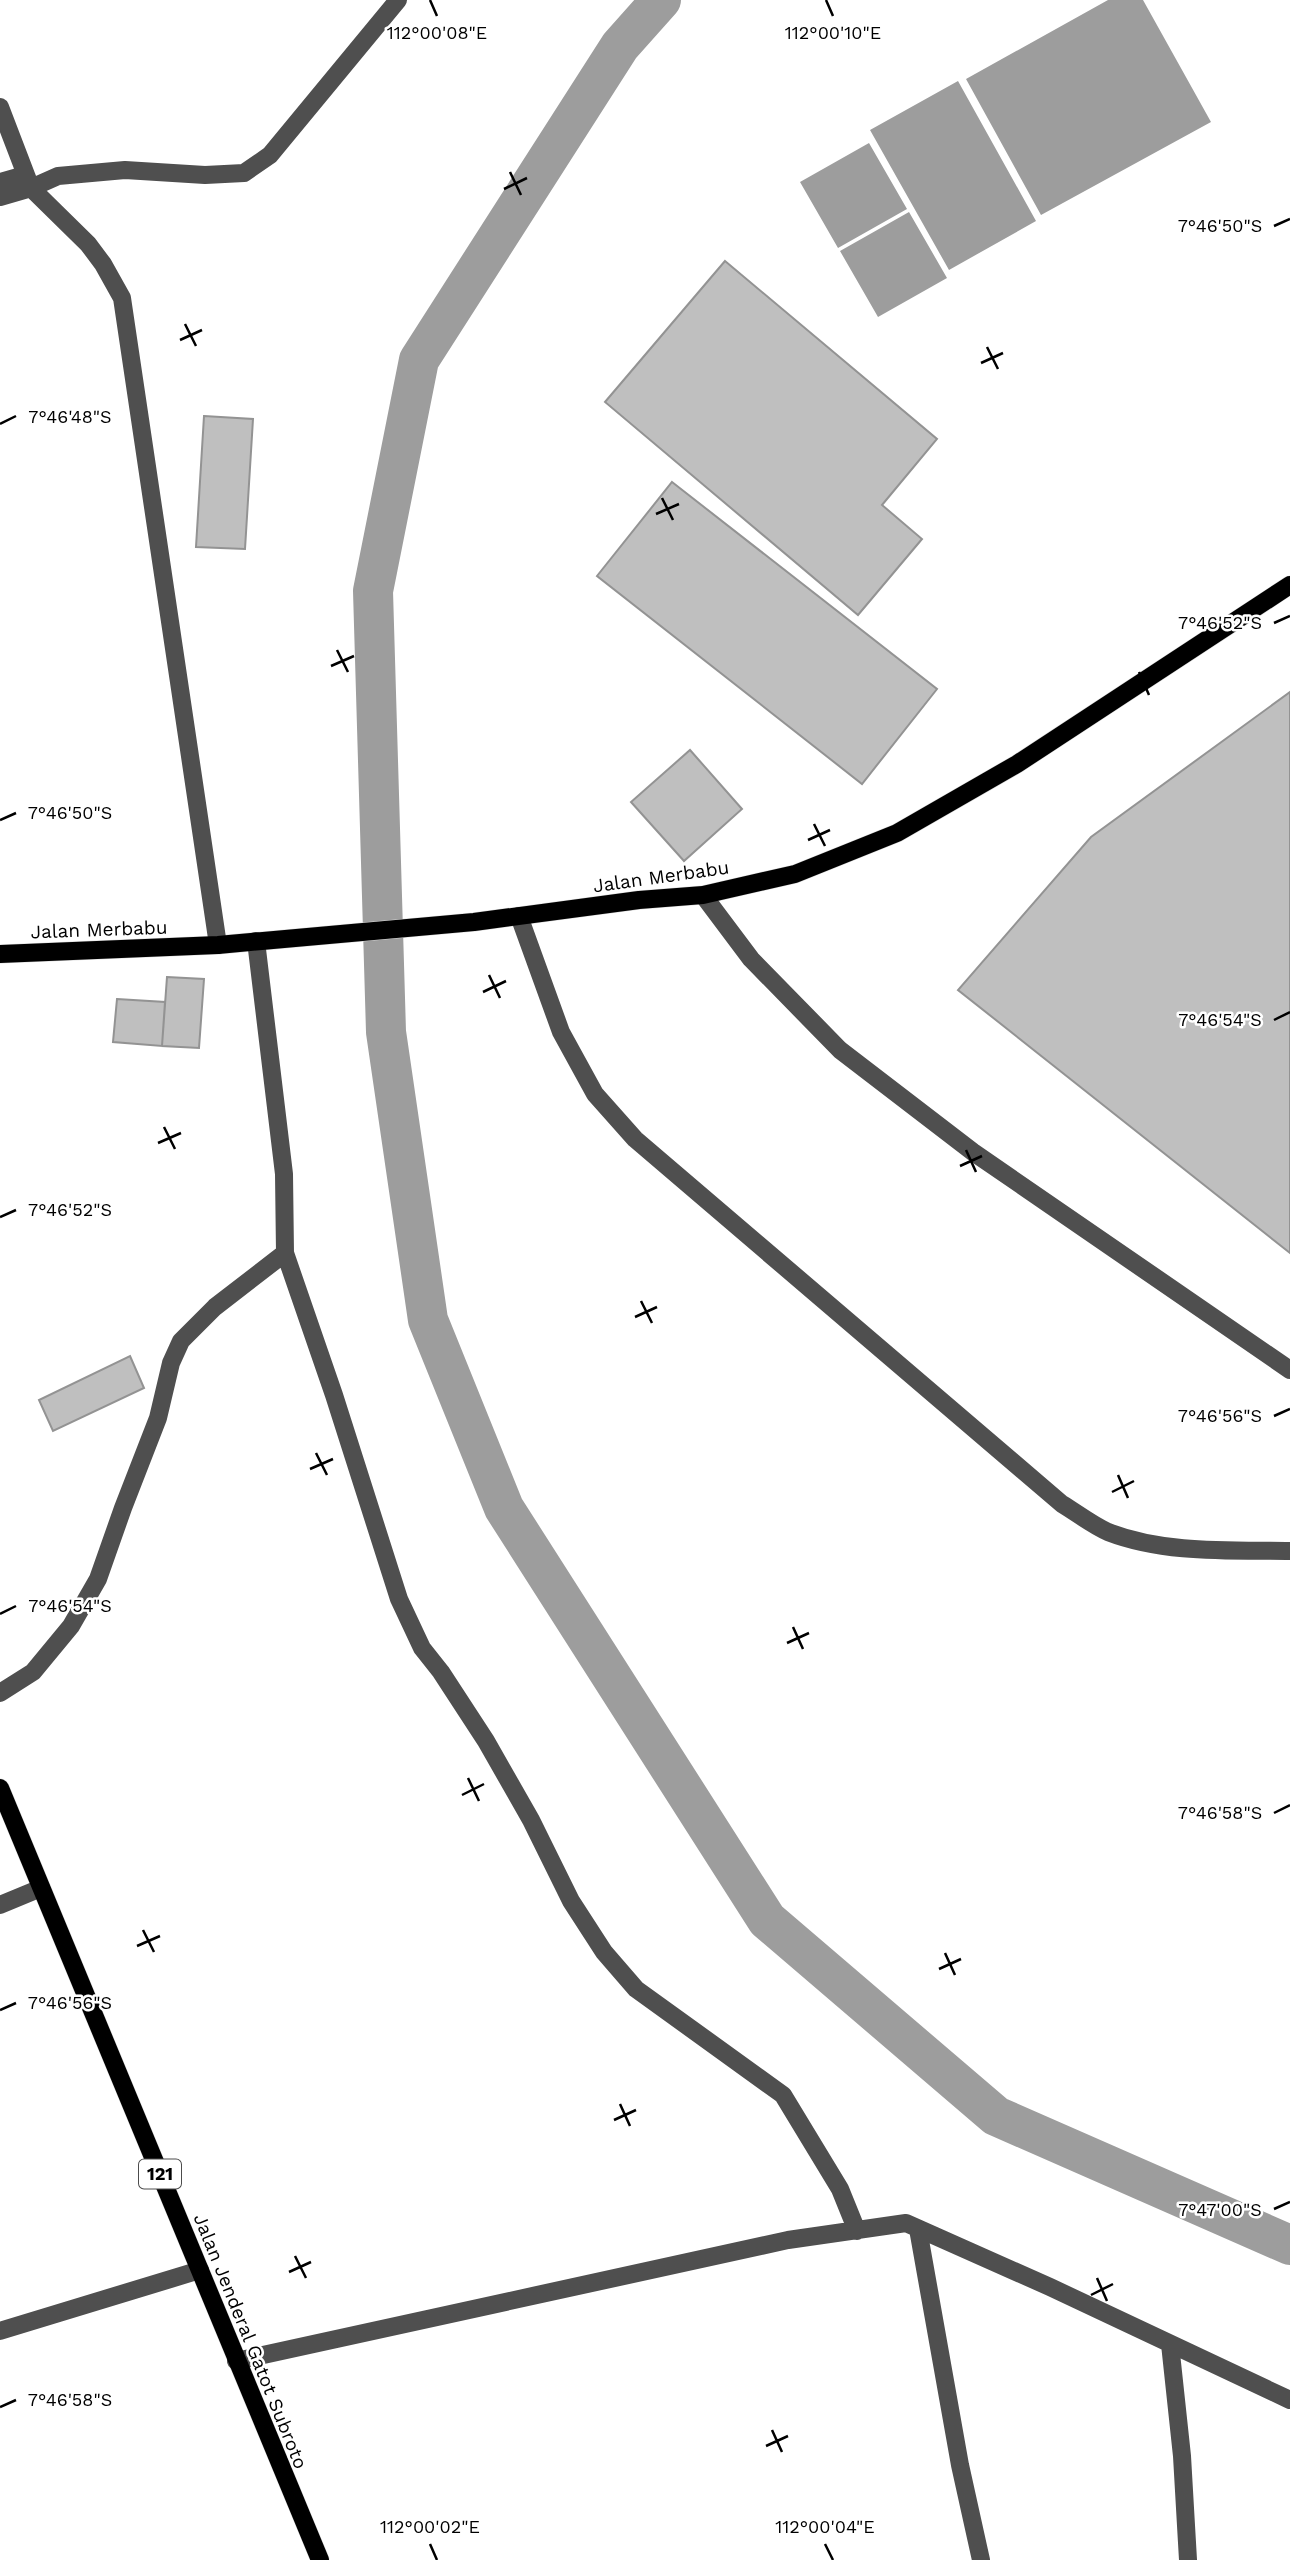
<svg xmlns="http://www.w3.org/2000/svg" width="1290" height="2560" viewBox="0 0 1290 2560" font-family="'Work Sans',sans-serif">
<rect width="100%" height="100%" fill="#fff"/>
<path fill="#9d9d9d" d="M1108,0H1143L1211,122L1041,215L966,79Z
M958,81L1036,221L949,270L870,130Z
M869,143L907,209L838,248L800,182Z
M909,212L947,278L878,317L840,251Z"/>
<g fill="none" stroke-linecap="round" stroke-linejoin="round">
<path stroke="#9d9d9d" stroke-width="40" d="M661,0L620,46L419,360L373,591L386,1032L428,1320L504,1508L767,1920L996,2116L1290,2245"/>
</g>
<path fill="#bfbfbf" stroke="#939393" stroke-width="2" d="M725,261L937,439L882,505L922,539L858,615L605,402Z
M204,416L253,419L245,549L196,547Z
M672,482L937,689L862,784L597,576Z
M1290,692V1253L958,990L1091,837Z
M690,750L742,809L684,861L631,802Z
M167,977L204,979L199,1048L162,1046Z
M117,999L165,1002L162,1046L113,1042Z
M130,1356L144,1388L53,1431L39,1400Z"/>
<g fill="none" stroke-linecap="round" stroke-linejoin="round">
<defs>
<path id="major" d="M0,954L218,945L474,922L639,900L703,895L795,874L897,833L1017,764L1290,585
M0,1788L320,2560"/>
</defs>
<use href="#major" stroke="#dbdbdb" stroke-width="19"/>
<path stroke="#4f4f4f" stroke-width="18" d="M0,107L31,188L88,244L103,264L122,298L218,945
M0,182L25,175
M0,197L31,188L58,176L125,170L205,175L244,173L270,155L398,0
M703,895L751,959L840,1050L973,1152L1290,1370
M519,916L561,1032L595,1094L635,1139L1062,1504C1077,1513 1092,1525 1108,1532C1165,1554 1231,1550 1290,1551
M256,941L284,1174L285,1253L334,1395L399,1599L422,1648L441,1672L486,1741L531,1820L571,1901L604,1952L636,1989L783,2095L840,2189L857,2231
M0,1693L33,1672L71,1626L98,1579L123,1508L158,1418L171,1363L181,1341L215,1307L285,1253
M0,1905L41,1888
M918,2229L960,2465L981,2560
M0,2331L200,2270
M1170,2344L1182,2456L1188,2560
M236,2361L788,2240L906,2223L1050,2287L1290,2400"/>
<use href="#major" stroke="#000" stroke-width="18"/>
</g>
<path fill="none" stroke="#000" stroke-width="2.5" d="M430,0L437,16M826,0L833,16M510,172L521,195M504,189L527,178M1274,226L1290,219M185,324L196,346M180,340L202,330M987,347L998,369M981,363L1003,353M0,424L16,416M662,498L673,520M656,514L679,504M1274,623L1290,616M337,650L348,672M331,666L354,656M1139,672L1149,695M1133,689L1155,678M0,820L16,813M814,824L825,846M808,840L830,830M489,975L500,998M483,992L506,981M1274,1020L1290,1012M164,1127L175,1149M158,1143L181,1133M966,1150L976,1172M960,1166L982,1156M0,1217L16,1210M641,1301L652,1323M635,1317L657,1307M1274,1416L1290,1409M316,1453L327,1475M310,1469L333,1459M1118,1475L1128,1498M1112,1492L1134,1481M0,1614L16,1606M793,1627L803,1649M787,1643L809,1633M468,1778L479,1801M462,1795L484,1784M1274,1813L1290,1805M143,1930L154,1952M137,1946L160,1936M945,1953L955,1975M939,1969L961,1959M0,2010L16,2003M620,2104L630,2126M614,2120L636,2110M1274,2209L1290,2202M295,2256L306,2278M289,2272L311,2262M1097,2278L1107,2301M1091,2295L1113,2284M0,2407L16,2400M772,2430L782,2452M766,2446L788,2436M430,2544L437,2560M825,2544L833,2560"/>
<g text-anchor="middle" stroke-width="5" stroke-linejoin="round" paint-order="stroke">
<rect fill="#fff" stroke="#4c4c4c" stroke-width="2" x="139" y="2159.5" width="42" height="29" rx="5"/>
<g font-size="18" font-weight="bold" fill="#000">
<text x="160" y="2180">121</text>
</g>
<g font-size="19" fill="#000" stroke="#fff">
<text transform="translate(661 876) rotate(-8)" y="7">Jalan Merbabu</text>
<text transform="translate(99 929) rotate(-2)" y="7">Jalan Merbabu</text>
<text transform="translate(251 2341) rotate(68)" y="7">Jalan Jenderal Gatot Subroto</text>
</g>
</g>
<g font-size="18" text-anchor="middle" fill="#000" stroke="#fff" stroke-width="5" stroke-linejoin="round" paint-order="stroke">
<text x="437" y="39">112°00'08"E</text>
<text x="833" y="39">112°00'10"E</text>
<text x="1220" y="232">7°46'50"S</text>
<text x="70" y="423">7°46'48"S</text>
<text x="1220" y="629">7°46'52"S</text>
<text x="70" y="819">7°46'50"S</text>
<text x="1220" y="1026">7°46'54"S</text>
<text x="70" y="1216">7°46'52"S</text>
<text x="1220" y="1422">7°46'56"S</text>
<text x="70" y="1612">7°46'54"S</text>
<text x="1220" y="1819">7°46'58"S</text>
<text x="70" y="2009">7°46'56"S</text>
<text x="1220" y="2216">7°47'00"S</text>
<text x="70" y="2406">7°46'58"S</text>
<text x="430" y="2533">112°00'02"E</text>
<text x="825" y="2533">112°00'04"E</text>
</g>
</svg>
